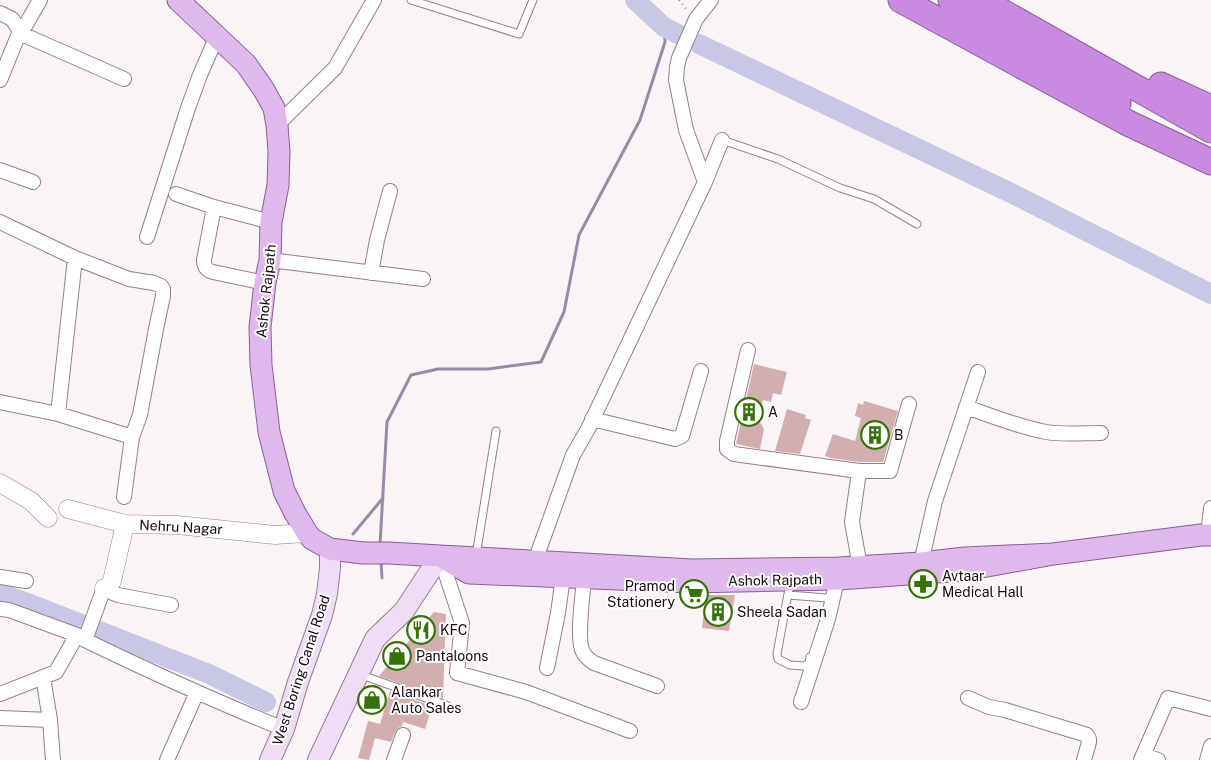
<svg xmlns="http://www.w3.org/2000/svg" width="1211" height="760" viewBox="0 0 1211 760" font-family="'Public Sans',sans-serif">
<rect width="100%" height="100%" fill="#fbf4f7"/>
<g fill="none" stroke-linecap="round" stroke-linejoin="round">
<path stroke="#928ea6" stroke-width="3" d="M353,534L383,498
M380,545L387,422L411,375L438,369H488L541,362L564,312L579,235L640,120L665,42L664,27
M381,561L382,578"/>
<path stroke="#c8c7e6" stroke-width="20" d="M635,0L664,27L678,34
M699,44L1015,195L1211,294
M0,593L30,604L209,674L266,702"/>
</g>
<path fill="#d3aeaf" d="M754,364L787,372L781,395L773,393L771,402L763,400L758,419L762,425L763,428L764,429L760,449L736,444Z
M864,401L898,411L883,462H860L831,458L825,456L833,434L855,441L861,418L855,416L858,403L863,405Z
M787,409L806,415L805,418L811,420L800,454L775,451Z
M706,595H735L729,631L702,628Z
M434,612L446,614L443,699L379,676Z
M390,691L440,709L439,715L430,713L425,729L403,722L402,726L398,728L395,732L391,742L375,738L369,760L358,758L368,721L380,724Z"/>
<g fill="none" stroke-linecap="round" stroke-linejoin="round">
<defs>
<path id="service" d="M411,0L519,34L533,0
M722,140L778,159L840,188L874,199L917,224
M476,556L496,431
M790,583L777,654L778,659L790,665L804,666L809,663L810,657
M788,595L827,598
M359,674L448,706"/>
<path id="minor" d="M0,13L12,19L20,31L24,35L124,79
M21,33L40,0
M0,80L20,31
M277,125L335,68L374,0
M0,170L33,182
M705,182L686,130L676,80L677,67L679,58L696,19L711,0
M176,194L214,207L271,222
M214,207L204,260C204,267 206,270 213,272L265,283
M0,222L75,258L129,279L154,283L161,286L163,289V296L156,329L140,415L132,437L124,497
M147,237L188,108L200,75L217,36
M75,258L58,414L132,437
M270,260L423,279
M371,273L377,240L390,191
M748,350L727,441V449L734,454L859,471L852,522L860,567
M0,402L58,414
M966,407C992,416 1019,427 1046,432C1063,435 1083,433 1101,433
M592,419L675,439L682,436L701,371
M859,471H890L909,404
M1208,535L1211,508
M440,556L462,623L457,673L526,692L630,731
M540,562L539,550L573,455L588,429L705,182L722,140
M921,570V563L935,501L978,372
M0,577L26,581
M584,578C583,594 576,640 583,652C585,657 590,660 594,663L657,686
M108,588L113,593L118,595L171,605
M0,609L9,610L77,635L85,640C151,672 217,702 284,729
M85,640L104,588
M547,668L558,613L563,577
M43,677L50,720L53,760
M0,694L56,672L77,635
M968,698L989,707L1005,710L1087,735L1089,739V742L1084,760
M801,702L828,619L839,572
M0,718L50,720
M1143,755L1158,760
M167,760L197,692
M394,760L403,735
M1141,760L1168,698L1211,709
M1207,760L1211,746"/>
<path id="tertiary" d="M0,483L31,501L48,518
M68,509L125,524
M104,588H108L112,581L125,524L177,525L275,535L307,533"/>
<path id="secondary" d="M270,760L284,729L298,682L322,615L327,594L330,568V549
M318,760L375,639L404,611L440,556"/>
<path id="primary" d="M178,0L246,64L264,90L274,108L277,125L279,152L278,185L271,222L270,260L265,283L260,327L261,365L269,432L284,491L295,513L307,533L312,539L330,549L363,553H389L440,556
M1053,554L965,558L921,563L839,568L692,570L440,556L469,573L690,582L838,579L965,570L1053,554L1201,535H1211"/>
<path id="motorway" d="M901,0L1081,98L1130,124L1211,162
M951,0L990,21
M981,0L1211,130
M970,19L1020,45L1061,71
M1050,56L1118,103
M1161,85L1211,108"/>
</defs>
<use href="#service" stroke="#9c7c8c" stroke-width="9"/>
<use href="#minor" stroke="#9c7c8c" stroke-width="16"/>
<use href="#tertiary" stroke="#9c7c8c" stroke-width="19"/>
<use href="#secondary" stroke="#9c7c8c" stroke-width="22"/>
<use href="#primary" stroke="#8a5d98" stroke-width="23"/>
<use href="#motorway" stroke="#8a5d98" stroke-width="27"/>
<path stroke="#92898e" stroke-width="2" stroke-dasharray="1 4" stroke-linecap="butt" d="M679,0L687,10"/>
<use href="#service" stroke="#fff" stroke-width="7"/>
<use href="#minor" stroke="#fff" stroke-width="14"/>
<use href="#tertiary" stroke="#fff" stroke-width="18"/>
<use href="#secondary" stroke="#efdcf6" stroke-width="20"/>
<use href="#primary" stroke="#dfb9ed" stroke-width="21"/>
<use href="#motorway" stroke="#c98ae1" stroke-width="25"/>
</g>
<defs>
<symbol id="building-ring" viewBox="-11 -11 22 22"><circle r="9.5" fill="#fff" stroke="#357208" stroke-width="1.5"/><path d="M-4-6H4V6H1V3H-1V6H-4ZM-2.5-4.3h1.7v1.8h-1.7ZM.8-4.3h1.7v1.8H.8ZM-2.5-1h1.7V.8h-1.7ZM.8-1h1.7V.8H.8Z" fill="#357208"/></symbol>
<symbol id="pharmacy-ring" viewBox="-11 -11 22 22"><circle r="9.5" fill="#fff" stroke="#357208" stroke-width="1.5"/><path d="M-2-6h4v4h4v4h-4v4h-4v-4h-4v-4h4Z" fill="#357208"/></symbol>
<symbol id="supermarket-ring" viewBox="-11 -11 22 22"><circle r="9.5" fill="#fff" stroke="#357208" stroke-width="1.5"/><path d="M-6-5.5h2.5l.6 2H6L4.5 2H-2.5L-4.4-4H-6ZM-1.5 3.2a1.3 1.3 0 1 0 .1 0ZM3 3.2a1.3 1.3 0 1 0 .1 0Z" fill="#357208"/></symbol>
<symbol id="restaurant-ring" viewBox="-11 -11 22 22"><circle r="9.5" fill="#fff" stroke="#357208" stroke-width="1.5"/><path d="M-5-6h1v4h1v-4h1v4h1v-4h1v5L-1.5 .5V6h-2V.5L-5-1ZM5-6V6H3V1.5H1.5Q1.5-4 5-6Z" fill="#357208"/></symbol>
<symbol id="shop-ring" viewBox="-11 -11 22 22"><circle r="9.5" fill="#fff" stroke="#357208" stroke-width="1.5"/><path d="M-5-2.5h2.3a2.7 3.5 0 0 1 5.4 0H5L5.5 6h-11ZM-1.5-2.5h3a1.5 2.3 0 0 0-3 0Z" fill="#357208"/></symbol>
</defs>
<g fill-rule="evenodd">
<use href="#building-ring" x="733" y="396" width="32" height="32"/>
<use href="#building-ring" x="859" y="419" width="32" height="32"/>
<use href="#pharmacy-ring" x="907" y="568" width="32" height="32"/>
<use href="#supermarket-ring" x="678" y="578" width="32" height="32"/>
<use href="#building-ring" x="702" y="596" width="32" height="32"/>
<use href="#restaurant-ring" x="405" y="614" width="32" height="32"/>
<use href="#shop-ring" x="381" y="640" width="32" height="32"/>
<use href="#shop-ring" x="356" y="684" width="32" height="32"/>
</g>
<g text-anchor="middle" stroke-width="4" stroke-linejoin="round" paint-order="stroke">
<g font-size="14" fill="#15090f" stroke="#fff">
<text transform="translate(266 291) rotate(-84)" y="5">Ashok Rajpath</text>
<text transform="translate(181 527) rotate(3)" y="5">Nehru Nagar</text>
<text transform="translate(775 580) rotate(-1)" y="5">Ashok Rajpath</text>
<text transform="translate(301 670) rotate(-72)" y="5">West Boring Canal Road</text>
</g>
<g font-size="14" fill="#15090f" stroke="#fff" text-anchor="start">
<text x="768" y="417">A</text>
<text x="894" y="440">B</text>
<text x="942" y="581">Avtaar<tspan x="942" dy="16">Medical Hall</tspan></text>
<text x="675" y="591" text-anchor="end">Pramod<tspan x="675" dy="16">Stationery</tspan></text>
<text x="737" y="617">Sheela Sadan</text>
<text x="440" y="635">KFC</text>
<text x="416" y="661">Pantaloons</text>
<text x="391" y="697">Alankar<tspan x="391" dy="16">Auto Sales</tspan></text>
</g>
</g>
</svg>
